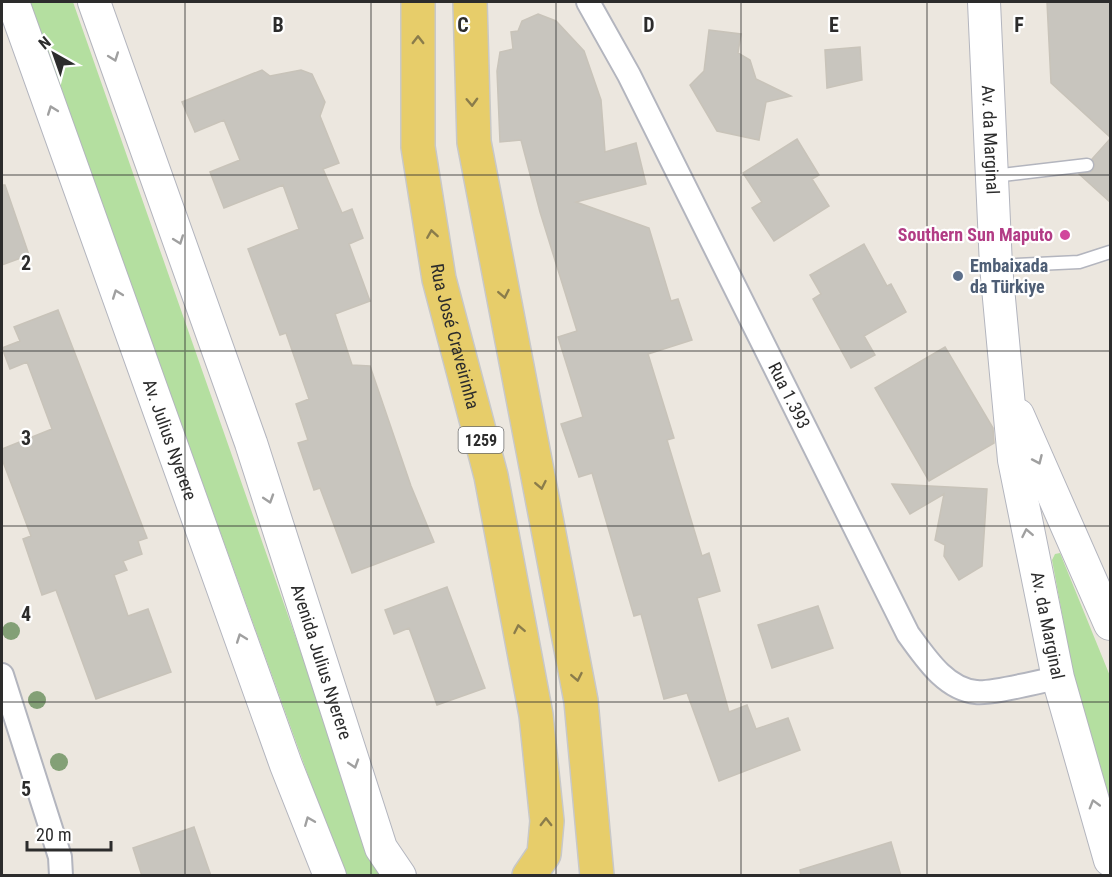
<svg xmlns="http://www.w3.org/2000/svg" width="1112" height="877" viewBox="0 0 1112 877" font-family="'Roboto Condensed',sans-serif">
<rect width="100%" height="100%" fill="#ece7df"/>
<path fill="#b4dfa0" d="M29,2H73L379,875H344Z
M1060,553L1110,676V831L1085,737L1052,560L1055,554Z"/>
<path fill="#c8c5be" stroke="#c8c3b9" stroke-width="1.5" d="M1047,2H1110V137L1051,83Z
M538,14L556,21L584,51L601,100L605,152L636,143L646,184L576,202L649,228L671,301L678,299L692,340L648,354L674,438L667,440L702,556L709,553L720,591L697,598L729,712L747,705L756,729L788,718L800,750L719,781L687,693L664,699L641,614L634,616L592,473L579,477L561,424L583,417L558,337L577,331L540,212L521,140L500,142L497,71L500,52L513,49L511,32L518,31L522,21Z
M709,30L741,34L738,53L750,60L756,79L791,96L766,102L759,140L717,131L690,85L704,71Z
M860,47L862,80L827,88L825,50Z
M262,70L270,76L301,70L312,74L325,102L320,116L339,163L323,169L342,213L352,209L363,238L349,244L370,301L335,314L352,365L370,366L411,486L434,542L352,573L320,488L314,490L298,443L308,440L296,404L309,399L286,333L280,335L248,249L299,229L283,185L224,208L210,172L240,160L224,120L195,132L182,102Z
M797,139L819,175L812,179L829,206L774,241L752,208L762,202L743,173Z
M1110,139V202L1079,174L1092,171L1095,165L1092,159Z
M2,185H5L29,255L2,265Z
M864,244L887,286L891,284L906,312L864,336L875,355L851,368L813,299L821,294L810,275Z
M58,310L147,538L138,541L142,554L123,561L127,570L114,575L128,616L148,609L171,672L96,699L56,590L42,595L23,539L31,536L2,459V449L52,429L27,362L10,369L2,348L20,341L14,327Z
M945,347L993,428L994,443L929,481L875,388Z
M892,484L987,489L982,566L959,580L944,556L945,545L935,540L944,494L910,514Z
M447,587L485,688L437,705L409,628L394,634L385,610Z
M818,606L833,648L772,668L758,625Z
M194,827L211,876H142L133,848Z
M891,842L901,876H801L800,870Z"/>
<g fill="none" stroke-linecap="round" stroke-linejoin="round">
<defs>
<path id="lane" d="M994,176L1087,165
M997,266L1079,262L1110,252"/>
<g id="street">
<path id="s1" d="M588,2L629,75L908,634C925,657 945,689 976,692C992,694 1040,681 1058,678"/>
<path d="M2,675L60,857L61,876"/>
</g>
<g id="secondary">
<path id="s2" d="M13,2L286,765L330,876"/>
<path id="s3" d="M94,2L251,443L381,848L400,876"/>
<path id="s4" d="M984,2L996,266L1014,460L1058,678L1110,860"/>
<path d="M1018,415L1110,624"/>
</g>
<g id="primary">
<path id="s5" d="M418,2V147L439,279L491,476L536,715L547,821L544,854L529,876"/>
<path d="M470,2L474,142L581,701L597,876"/>
</g>
</defs>
<use href="#lane" stroke="#b3b5be" stroke-width="15"/>
<use href="#street" stroke="#b3b5be" stroke-width="26"/>
<use href="#secondary" stroke="#b3b5be" stroke-width="34"/>
<use href="#primary" stroke="#c8c8c8" stroke-width="36"/>
<use href="#lane" stroke="#fff" stroke-width="12"/>
<use href="#street" stroke="#fff" stroke-width="22"/>
<use href="#secondary" stroke="#fff" stroke-width="32"/>
<use href="#primary" stroke="#e7cd6a" stroke-width="33"/>
</g>
<g fill="#83a076">
<circle cx="11" cy="631" r="9"/>
<circle cx="37" cy="700" r="9"/>
<circle cx="59" cy="762" r="9"/>
</g>
<defs><path id="oneway-chevron" d="M-2-3.5L2.5 0L-2 3.5" fill="none" stroke-width="1.6" stroke-linecap="round" stroke-linejoin="round" transform="scale(1.5)"/></defs>
<g stroke="#8a7c4b">
<use href="#oneway-chevron" transform="translate(418 40) rotate(-90)"/>
<use href="#oneway-chevron" transform="translate(472 102) rotate(88)"/>
<use href="#oneway-chevron" transform="translate(432 234) rotate(-99)"/>
<use href="#oneway-chevron" transform="translate(504 294) rotate(79)"/>
<use href="#oneway-chevron" transform="translate(541 485) rotate(79)"/>
<use href="#oneway-chevron" transform="translate(519 629) rotate(-101)"/>
<use href="#oneway-chevron" transform="translate(577 677) rotate(79)"/>
<use href="#oneway-chevron" transform="translate(546 822) rotate(-90)"/>
</g>
<g stroke="#a0a0a0">
<use href="#oneway-chevron" transform="translate(114 57) rotate(70)"/>
<use href="#oneway-chevron" transform="translate(52 110) rotate(-110)"/>
<use href="#oneway-chevron" transform="translate(179 240) rotate(70)"/>
<use href="#oneway-chevron" transform="translate(117 294) rotate(-110)"/>
<use href="#oneway-chevron" transform="translate(1038 460) rotate(66)"/>
<use href="#oneway-chevron" transform="translate(269 499) rotate(72)"/>
<use href="#oneway-chevron" transform="translate(1027 533) rotate(-101)"/>
<use href="#oneway-chevron" transform="translate(241 638) rotate(-110)"/>
<use href="#oneway-chevron" transform="translate(354 764) rotate(72)"/>
<use href="#oneway-chevron" transform="translate(1094 804) rotate(-106)"/>
<use href="#oneway-chevron" transform="translate(309 821) rotate(-112)"/>
</g>
<path fill="none" stroke="#2c2c2c" stroke-width="1.5" stroke-opacity="0.55" d="M185,2V876M371,2V876M556,2V876M741,2V876M927,2V876M2,175H1110M2,351H1110M2,526H1110M2,702H1110"/>
<circle fill="#d1479c" stroke="#fff" stroke-width="2" cx="1065" cy="235" r="6"/>
<circle fill="#5c6f8a" stroke="#fff" stroke-width="2" cx="958" cy="276" r="6"/>
<g text-anchor="middle" stroke-width="4.5" stroke-linejoin="round" paint-order="stroke">
<rect fill="#fff" stroke="#6b6b6b" stroke-width="1.5" x="458.5" y="427" width="45" height="26" rx="4.5"/>
<g font-size="16" font-weight="bold" fill="#2c2c2c">
<text x="481" y="446">1259</text>
</g>
<g font-size="18" fill="#2c2c2c" stroke="#fff">
<text dy="6" stroke="none"><textPath href="#s4" startOffset="138">Av. da Marginal</textPath></text>
<text dy="6" stroke="none"><textPath href="#s5" startOffset="338">Rua José Craveirinha</textPath></text>
<text dy="6" stroke="none"><textPath href="#s1" startOffset="442">Rua 1.393</textPath></text>
<text dy="6" stroke="none"><textPath href="#s2" startOffset="465">Av. Julius Nyerere</textPath></text>
<text dy="6" stroke="none"><textPath href="#s4" startOffset="628">Av. da Marginal</textPath></text>
<text dy="6" stroke="none"><textPath href="#s3" startOffset="698">Avenida Julius Nyerere</textPath></text>
</g>
<g font-size="18" font-weight="bold" fill="#b23c85" stroke="#fff" text-anchor="end">
<text x="1053" y="241">Southern Sun Maputo</text>
</g>
<g font-size="18" font-weight="bold" fill="#4e5e75" stroke="#fff" text-anchor="start">
<text x="970" y="272">Embaixada<tspan x="970" dy="21">da Türkiye</tspan></text>
</g>
</g>
<g font-size="20" text-anchor="middle" font-weight="bold" fill="#2c2c2c" stroke="#fff" stroke-width="4.5" stroke-linejoin="round" paint-order="stroke">
<text x="278" y="32">B</text>
<text x="463" y="32">C</text>
<text x="649" y="32">D</text>
<text x="834" y="32">E</text>
<text x="1019" y="32">F</text>
<text x="26" y="270">2</text>
<text x="26" y="445">3</text>
<text x="26" y="621">4</text>
<text x="26" y="796">5</text>
</g>
<rect width="1112" height="877" fill="none" stroke="#2c2c2c" stroke-width="6"/>
<g transform="translate(54 54) rotate(320)" stroke="#ffffff" stroke-width="4.5" paint-order="stroke">
<path d="M0-4.5L10 22L0 15L-10 22Z" fill="#2c2c2c"/>
<text y="-9" font-size="16" font-weight="bold" text-anchor="middle" fill="#2c2c2c">N</text>
</g>
<path d="M27 841v9h84v-9" fill="none" stroke="#2c2c2c" stroke-width="3"/>
<text x="36" y="841" font-size="18" fill="#2c2c2c" stroke="#ffffff" stroke-width="4.5" paint-order="stroke">20 m</text>
</svg>
